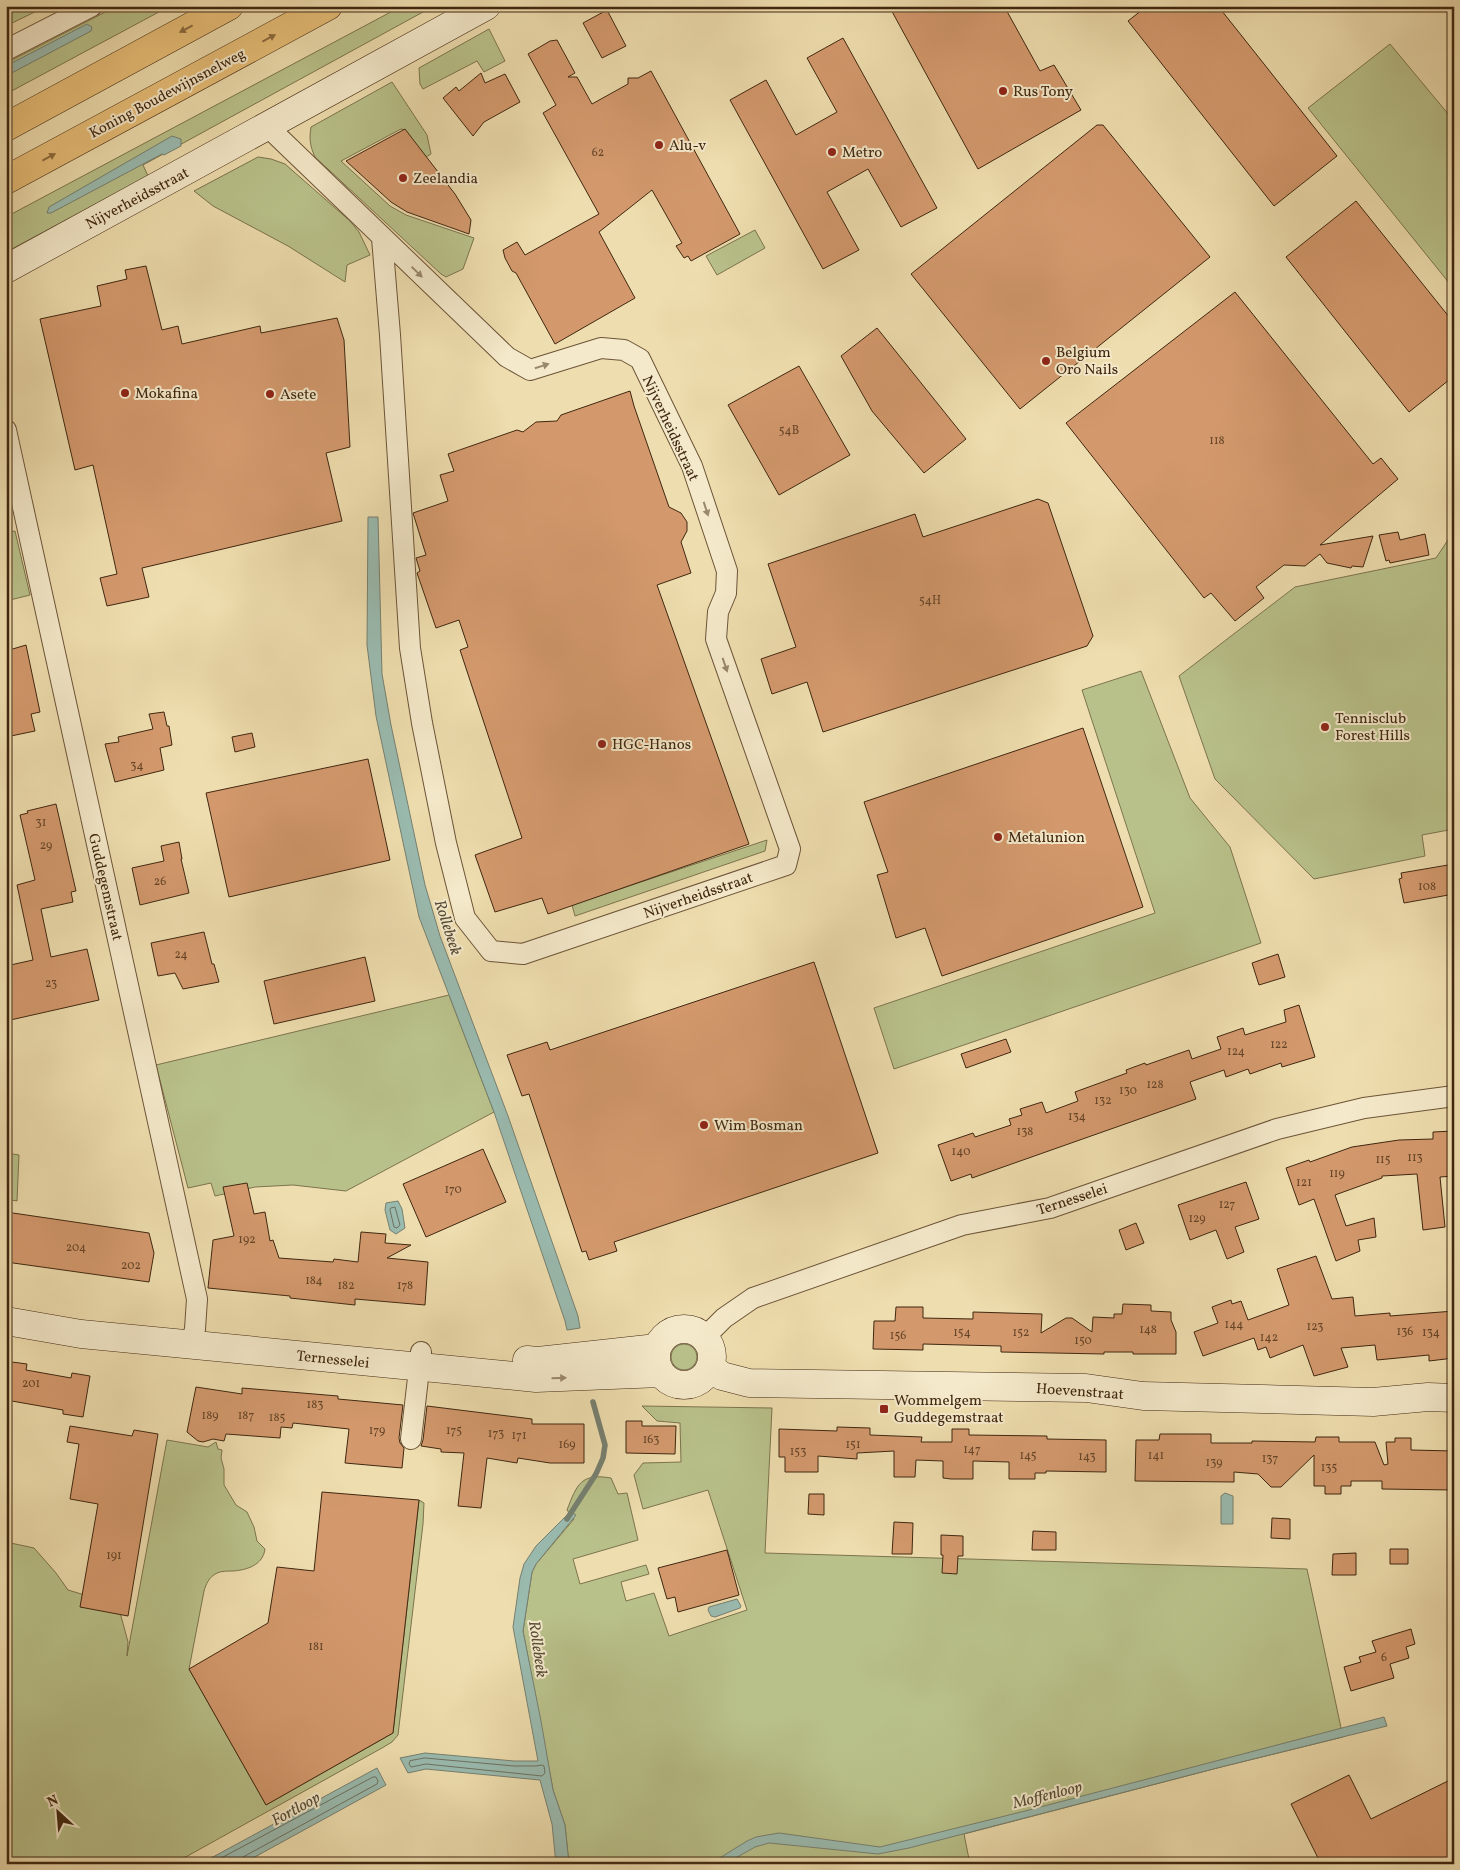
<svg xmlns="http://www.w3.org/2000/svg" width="1460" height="1870" viewBox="0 0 1460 1870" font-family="Vollkorn,serif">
<rect width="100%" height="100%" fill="#eeddae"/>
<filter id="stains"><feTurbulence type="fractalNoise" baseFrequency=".004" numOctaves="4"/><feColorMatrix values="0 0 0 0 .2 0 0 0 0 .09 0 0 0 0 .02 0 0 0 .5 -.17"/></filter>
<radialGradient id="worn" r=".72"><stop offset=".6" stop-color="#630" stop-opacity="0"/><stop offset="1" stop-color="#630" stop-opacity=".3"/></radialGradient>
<path fill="#b9c18a" stroke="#7c744d" d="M6,6H47L6,26Z
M117,6H170L6,94V63Z
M402,6H434L143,165L148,176L6,252V217Z
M489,29L505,61L484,72L477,61L423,89L420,84L419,68Z
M1390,44L1454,121V289L1308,108Z
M392,82L427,135L431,154L426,157L405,130L401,129L341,161L390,206L406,215L474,238L463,269L446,277L441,274L315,157C310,146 309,139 311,127Z
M258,157L271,159L285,164L350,221L359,232L370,255L347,265L345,282L288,246L213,206L194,191Z
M755,230L765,248L717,275L706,256Z
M15,531L30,595L6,601V533Z
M1454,531V829L1422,835L1425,856L1314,879L1215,779L1179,676L1295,587L1436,558Z
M1141,671L1190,798L1230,847L1261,943L894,1069L874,1008L1155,913L1082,690Z
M767,840L765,851L575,916L572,905Z
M449,995L494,1112L346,1191L293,1185L255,1187L215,1196L211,1183L188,1188L156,1065Z
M6,1153L19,1155L17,1201L6,1199Z
M671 1357a13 13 0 1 1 26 0a13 13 0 1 1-26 0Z
M642,1406L772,1408L765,1553L1307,1569L1343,1737L1221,1767L964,1834L970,1864H569L565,1825L553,1790L523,1631L532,1572L536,1564L574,1519L567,1510C577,1484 581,1473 611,1478L618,1494L627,1493L638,1540L573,1559L580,1584L646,1565L649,1574L621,1582L626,1601L654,1593L669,1636L747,1610L708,1490L643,1509L634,1475L643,1463L681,1462L680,1423L657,1421Z
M167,1440L208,1447L216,1442L218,1449L222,1450L221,1458L224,1469V1485L236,1505L247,1512L254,1527L257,1541L265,1549C263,1565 247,1570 233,1571C228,1571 221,1571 217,1573C209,1577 206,1584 204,1591L189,1669L266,1805L393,1733L419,1500L424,1503L423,1524L398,1735L392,1742L382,1748L173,1864H6V1542L34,1548L56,1573L68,1590L118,1605L128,1642L127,1656Z"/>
<path fill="#9abbb0" stroke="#768070" d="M87,24L92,27L91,31L6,76V66Z
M172,136L181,139V146L164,155L162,154L51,213H47L49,207Z
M368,517H378L382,674L391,725L425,885L440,936L508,1116L578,1316L580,1328L567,1330L565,1321L494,1112L419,917L376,716L367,645Z
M398,1201L402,1209L405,1228L396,1234L390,1230L385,1210L386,1203Z
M1225,1493L1233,1496V1524H1221V1496Z
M570,1512L576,1515L536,1564L532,1572L523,1631L541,1721L553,1790L565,1825L569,1864H556L552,1824L540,1780L426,1769L408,1773L400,1758L425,1753L514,1761H538L513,1627L520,1578L524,1564L536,1546Z
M737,1599L741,1606L740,1608L715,1617L711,1616L708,1610L709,1607Z
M1384,1717L1387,1726L1221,1767L909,1848L878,1854L769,1843L755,1847L725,1864H710L747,1841L756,1837L779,1833L880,1847L1025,1811Z
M377,1768L386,1785L242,1864H200Z"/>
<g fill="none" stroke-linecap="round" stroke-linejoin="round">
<path stroke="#6d7160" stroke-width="1" d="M391,1208L395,1207L400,1225L397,1228L394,1227L390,1210Z
M425,1758L514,1766H536L542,1765L544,1766L545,1773L542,1776L426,1764L411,1767L409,1764L410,1761Z
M210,1864L373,1777H376L378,1781L377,1784L243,1857L240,1864"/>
<path stroke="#768070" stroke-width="5.5" d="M567,1519L596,1474L603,1458L605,1445L593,1402"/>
</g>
<path fill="#d3996d" stroke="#402710" d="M889,6H1004L1040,71L1054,65L1081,110L978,169Z
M1147,6H1218L1337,156L1274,206L1128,21Z
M607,10L626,46L602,58L583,23Z
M843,38L937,208L901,227L868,169L827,192L859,250L823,269L730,100L766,80L796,135L837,112L807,58Z
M557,40L575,73L568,77H577L592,104L628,84V78H638L651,71L740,234L691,261L688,256L684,258L676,246L682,243L652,190L599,232L635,298L555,344L516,273L512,271L505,258L503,250L517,242L525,255L599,214L543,113L556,105L528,54L550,41Z
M481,73L485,83L505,74L520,102L484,122L473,136L443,98L456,87L459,91Z
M1097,125H1103L1210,257L1020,409L911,274Z
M405,129L455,194L471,220L469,234L407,212L391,202L346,161Z
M1356,201L1454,323V376L1409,412L1286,257Z
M146,266L162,330L178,326L182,344L260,326L261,333L337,318L344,340L350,447L326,453L342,521L142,568L149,597L107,606L100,578L117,574L93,465L75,470L40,319L101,306L97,286L127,279L125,270Z
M1235,292L1373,464L1381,458L1398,479L1320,545L1373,536L1363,567L1352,566L1351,568L1327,563L1320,554L1305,566L1284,565L1256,587L1264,598L1235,621L1211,593L1204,598L1066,423Z
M877,328L966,439L924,473L872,411L841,356Z
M799,366L850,455L779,495L728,405Z
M630,391L634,406L669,507L681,513L687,522V531L681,542L691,573L657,585L749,844L548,914L542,898L495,912L475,855L522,838L460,650L468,647L459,620L436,628L417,573L420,571L416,558L426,555L413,513L448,501L440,475L454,471L448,454L517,430L523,432L536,422L557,421L561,415Z
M1038,499L1048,503L1093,636L1087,646L823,732L807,682L772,694L761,659L796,647L768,564L915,514L923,537Z
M1398,532L1400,540L1425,534L1429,555L1390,563L1389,560L1386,561L1379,535Z
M26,645L40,712L31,714L35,731L6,737V651Z
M164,712L167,726H169L172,745L160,748L164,770L115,782L105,744L119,742L118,737L153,729L149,714Z
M1083,728L1143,907L942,976L925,928L896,938L877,875L888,872L864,802Z
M252,733L255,747L235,752L232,737Z
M368,759L390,860L229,897L206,793Z
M56,804L76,891L71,892L73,902L41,909L51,957L87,949L99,1000L6,1021V966L33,960L17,885L35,880L20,815L28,813L27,811Z
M179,842L182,859H181L189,893L140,905L132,868L164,861L161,846Z
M1454,864V894L1404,903L1399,879L1402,878L1401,873Z
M204,932L212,964H214L219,982L183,989L175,973L158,976L151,943Z
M1278,954L1285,977L1259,985L1252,963Z
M365,957L375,1001L274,1024L264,981Z
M814,962L878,1153L614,1242L617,1251L589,1260L586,1251L582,1252L529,1094L522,1096L507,1055L547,1042L550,1050Z
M1299,1005L1315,1057L1282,1067L1281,1063L1250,1074L1248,1069L1226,1077L1224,1070L1190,1082L1196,1099L972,1178L971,1174L951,1181L938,1145L973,1133L975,1137L1011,1125L1009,1119L1022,1115L1020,1109L1042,1102L1046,1113L1078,1101L1075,1092L1127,1073L1126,1070L1145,1063L1146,1065L1189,1050L1192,1059L1221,1049L1217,1037L1243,1028L1245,1035L1286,1022L1284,1010Z
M1006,1039L1011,1052L966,1068L961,1054Z
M1454,1131V1176L1440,1177L1445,1227L1423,1230L1417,1174L1382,1176V1178L1335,1195L1346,1226L1374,1218L1376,1237L1358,1240L1360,1251L1336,1261L1314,1199L1299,1205L1286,1168L1309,1160L1310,1162L1352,1147L1399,1140L1433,1139V1132Z
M483,1149L506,1202L426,1237L403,1184Z
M1246,1182L1259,1219L1235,1227L1244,1252L1227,1259L1216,1230L1190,1240L1178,1205Z
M247,1183L254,1214L265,1212L270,1241L273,1240L279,1258L333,1262L334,1259L358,1262L361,1232L386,1234L385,1243L411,1245L387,1258L428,1262L425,1305L355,1299V1305L290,1298V1296L208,1288L213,1240L234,1236L223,1187Z
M6,1212L149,1233L154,1253L149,1282L6,1262Z
M1136,1223L1144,1243L1126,1250L1119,1230Z
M1316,1256L1332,1299L1353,1297L1355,1316L1390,1313V1316L1454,1311V1358L1429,1361V1355L1377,1360L1375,1345L1341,1348L1348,1367L1314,1376L1303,1345L1270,1358L1266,1347L1258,1350L1254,1338L1203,1356L1194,1332L1218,1323L1212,1307L1231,1300L1232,1304L1241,1301L1248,1320L1289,1305L1277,1269Z
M1123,1304L1151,1305V1311L1171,1312V1320L1176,1332V1354H1133V1352H1104V1354L1001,1352V1346L923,1344V1350L873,1349L874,1321H895L896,1307H923V1318L973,1319V1312L1042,1314L1041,1333L1066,1318H1072L1092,1332L1093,1317L1114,1318V1314H1122Z
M12,1362L27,1364L26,1370L71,1378L72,1373L90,1376L83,1417L63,1414V1410L6,1400Z
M196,1387L242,1394V1388L338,1396V1399L403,1405L399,1438L400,1443L404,1448L402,1468L345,1463L349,1429L293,1423L292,1428L281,1427L280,1438L226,1434L224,1441L213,1439L203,1442L198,1441L187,1432Z
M427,1406L532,1419V1424H584V1463H550L518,1458L517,1463L487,1458L481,1508L458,1506L464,1453L441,1452V1449L421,1446L423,1440Z
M626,1421H642V1426H676L675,1454L626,1453Z
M70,1426L132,1436L134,1430L158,1434L128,1616L80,1607L98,1504L70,1499L79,1444L67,1442Z
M837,1427L870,1428V1435L922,1437L921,1442H952V1429H969V1435L1047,1436V1439L1106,1440V1472L1046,1471V1473H1035V1479H1009V1462L973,1461V1479H951L943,1478V1461L916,1460L915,1477H894V1451L857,1453V1459L818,1456V1472H785V1457H779V1429L837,1431Z
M1160,1434H1211V1443H1252V1441L1315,1442L1316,1437H1339V1442H1375L1384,1465L1388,1464L1386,1442H1395V1438H1411V1450L1454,1451V1490L1382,1489V1481H1351V1486H1341V1494H1325V1486H1314V1455L1281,1487H1271L1258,1474L1234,1472V1482L1135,1481L1136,1440H1159Z
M322,1492L419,1500L393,1733L266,1805L189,1669L268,1623L277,1567L314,1571Z
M809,1494H824V1515L808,1514Z
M1272,1518L1290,1519V1539L1271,1538Z
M894,1522L913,1523L912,1554H892Z
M1033,1531L1056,1532V1550H1032Z
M941,1535L963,1536V1556H958L957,1574L942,1573L943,1555H941Z
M1390,1549H1408V1564H1390Z
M727,1550L739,1595L678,1612L675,1597L667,1599L658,1568Z
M1356,1553V1575H1332L1333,1554Z
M1411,1629L1415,1644L1406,1647L1409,1658L1390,1664L1394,1678L1351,1691L1344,1667L1361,1662L1359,1657L1376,1652L1372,1641Z
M1349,1775L1371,1819L1454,1778V1864H1321L1291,1804Z"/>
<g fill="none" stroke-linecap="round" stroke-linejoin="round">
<defs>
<path id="street" d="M6,50L92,6
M268,127L507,357L530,370L601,348L624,350L640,359L692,466L727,571L726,593L718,612L716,639L790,849L786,865L523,954L491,951L465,918L446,843L422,723L410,648L390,335L382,238
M6,430L197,1299L195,1329L191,1345
M704,1338L724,1318L753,1298L962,1225L1050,1208L1277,1129L1364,1108L1454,1096
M411,1439L421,1352"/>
<path id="secondary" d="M6,269L486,6
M6,1321L81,1334L536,1378L661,1373
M656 1357a28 28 0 1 1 56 0a28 28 0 1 1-56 0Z
M527,1360L538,1361L657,1348
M710,1367L722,1376L749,1383L1086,1388L1143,1396L1373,1402L1428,1397L1454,1398"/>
<path id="highway" d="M6,127L229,6
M6,180L328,6"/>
</defs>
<use href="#street" stroke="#6c5438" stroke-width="22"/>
<use href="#secondary" stroke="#402710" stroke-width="29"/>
<use href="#highway" stroke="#402710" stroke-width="29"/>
<use href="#street" stroke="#f4e9ca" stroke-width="20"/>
<use href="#secondary" stroke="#f4e9ca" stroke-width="28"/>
<use href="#highway" stroke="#e7be77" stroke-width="28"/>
</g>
<defs><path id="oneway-solid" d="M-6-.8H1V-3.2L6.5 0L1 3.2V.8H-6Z" transform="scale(1.25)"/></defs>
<g fill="#8b6b3e">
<use href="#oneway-solid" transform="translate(186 29) rotate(152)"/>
<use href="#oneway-solid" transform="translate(269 38) rotate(-28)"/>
<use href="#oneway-solid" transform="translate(49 157) rotate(-28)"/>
</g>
<g fill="#9a886d">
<use href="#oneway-solid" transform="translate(417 272) rotate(44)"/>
<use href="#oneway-solid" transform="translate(542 366) rotate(-17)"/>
<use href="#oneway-solid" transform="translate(706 509) rotate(72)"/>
<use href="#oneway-solid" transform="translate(725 665) rotate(71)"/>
<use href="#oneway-solid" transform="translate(559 1378) rotate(-1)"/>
</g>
<g fill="#8f2418" stroke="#f4e9ca" stroke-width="2">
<circle cx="1003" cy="91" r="5"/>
<circle cx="659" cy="145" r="5"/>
<circle cx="832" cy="152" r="5"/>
<circle cx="403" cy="178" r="5"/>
<circle cx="1046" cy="361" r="5"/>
<circle cx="125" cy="393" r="5"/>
<circle cx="270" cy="394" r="5"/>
<circle cx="1325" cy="727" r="5"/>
<circle cx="602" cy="744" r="5"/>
<circle cx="998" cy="837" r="5"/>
<circle cx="704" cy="1125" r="5"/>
<rect x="879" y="1404" width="10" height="10" rx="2.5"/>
</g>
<g text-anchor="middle" stroke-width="4" stroke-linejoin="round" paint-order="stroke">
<g font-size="12" fill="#654427">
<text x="598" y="156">62</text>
<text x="789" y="434">54B</text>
<text x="1217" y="444">118</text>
<text x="930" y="604">54H</text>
<text x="137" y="769">34</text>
<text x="41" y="826">31</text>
<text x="46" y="849">29</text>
<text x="160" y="885">26</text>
<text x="1427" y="890">108</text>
<text x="181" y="958">24</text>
<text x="51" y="987">23</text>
<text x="1279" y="1048">122</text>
<text x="1236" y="1055">124</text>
<text x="1155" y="1088">128</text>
<text x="1128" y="1094">130</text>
<text x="1103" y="1104">132</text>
<text x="1077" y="1120">134</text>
<text x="1025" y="1135">138</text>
<text x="961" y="1155">140</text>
<text x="1415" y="1161">113</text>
<text x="1383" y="1163">115</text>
<text x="1337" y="1177">119</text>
<text x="1304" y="1186">121</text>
<text x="453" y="1193">170</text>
<text x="1227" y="1208">127</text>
<text x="1197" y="1222">129</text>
<text x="247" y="1243">192</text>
<text x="76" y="1251">204</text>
<text x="131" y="1269">202</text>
<text x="314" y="1284">184</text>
<text x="346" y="1289">182</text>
<text x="405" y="1289">178</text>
<text x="1234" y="1328">144</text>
<text x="1315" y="1330">123</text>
<text x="1148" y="1333">148</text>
<text x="1405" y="1335">136</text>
<text x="962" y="1336">154</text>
<text x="1021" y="1336">152</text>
<text x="1431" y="1336">134</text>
<text x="898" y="1339">156</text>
<text x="1269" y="1341">142</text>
<text x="1083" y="1344">150</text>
<text x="31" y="1387">201</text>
<text x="315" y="1408">183</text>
<text x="210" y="1419">189</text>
<text x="246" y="1419">187</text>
<text x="277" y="1421">185</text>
<text x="377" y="1434">179</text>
<text x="454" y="1434">175</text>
<text x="496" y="1437">173</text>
<text x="519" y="1439">171</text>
<text x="651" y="1443">163</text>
<text x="567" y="1448">169</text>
<text x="853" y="1448">151</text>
<text x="972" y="1453">147</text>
<text x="798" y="1455">153</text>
<text x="1028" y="1459">145</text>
<text x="1156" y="1459">141</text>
<text x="1087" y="1460">143</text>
<text x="1270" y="1462">137</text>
<text x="1214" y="1466">139</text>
<text x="1329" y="1471">135</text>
<text x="114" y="1559">191</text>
<text x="316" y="1650">181</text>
<text x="1384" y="1661">6</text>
</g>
<g font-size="15" fill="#402710" stroke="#f4e9ca" text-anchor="start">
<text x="1013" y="96">Rus Tony</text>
<text x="669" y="150">Alu-v</text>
<text x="842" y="157">Metro</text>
<text x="413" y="183">Zeelandia</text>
<text x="1056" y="357">Belgium<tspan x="1056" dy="17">Oro Nails</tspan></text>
<text x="135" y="398">Mokafina</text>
<text x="280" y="399">Asete</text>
<text x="1335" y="723">Tennisclub<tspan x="1335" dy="17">Forest Hills</tspan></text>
<text x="612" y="749">HGC-Hanos</text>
<text x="1008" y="842">Metalunion</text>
<text x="714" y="1130">Wim Bosman</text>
<text x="894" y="1405">Wommelgem<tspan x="894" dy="17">Guddegemstraat</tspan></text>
</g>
<g font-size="15" fill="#402710" stroke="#f4e9ca">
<text transform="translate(167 93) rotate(-28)" y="5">Koning Boudewijnsnelweg</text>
<text transform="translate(137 198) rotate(-28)" y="5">Nijverheidsstraat</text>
<text transform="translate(671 428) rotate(65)" y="5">Nijverheidsstraat</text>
<text transform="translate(106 887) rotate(77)" y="5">Guddegemstraat</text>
<text transform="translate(698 895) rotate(-19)" y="5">Nijverheidsstraat</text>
<text transform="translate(1072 1199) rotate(-18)" y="5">Ternesselei</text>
<text transform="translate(333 1359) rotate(6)" y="5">Ternesselei</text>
<text transform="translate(1080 1391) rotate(4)" y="5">Hoevenstraat</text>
</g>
<g font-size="16" font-style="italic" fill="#564c38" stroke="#f4e9ca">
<text transform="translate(449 927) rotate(72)" y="6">Rollebeek</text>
<text transform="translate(539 1649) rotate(82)" y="6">Rollebeek</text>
<text transform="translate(1047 1794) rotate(-14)" y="6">Moffenloop</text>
<text transform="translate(295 1808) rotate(-29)" y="6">Fortloop</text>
</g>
</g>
<rect width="1460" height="1870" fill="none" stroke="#eeddae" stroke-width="25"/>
<rect x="8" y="8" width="1445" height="1855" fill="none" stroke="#402710" stroke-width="2.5"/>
<rect x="12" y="12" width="1435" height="1845" fill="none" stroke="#402710"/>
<g transform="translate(58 1812) rotate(334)" stroke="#f4e9ca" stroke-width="4" paint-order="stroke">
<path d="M0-4L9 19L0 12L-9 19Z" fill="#402710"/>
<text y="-8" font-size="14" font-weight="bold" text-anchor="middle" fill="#402710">N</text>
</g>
<rect width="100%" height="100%" filter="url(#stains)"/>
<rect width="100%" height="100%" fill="url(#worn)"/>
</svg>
